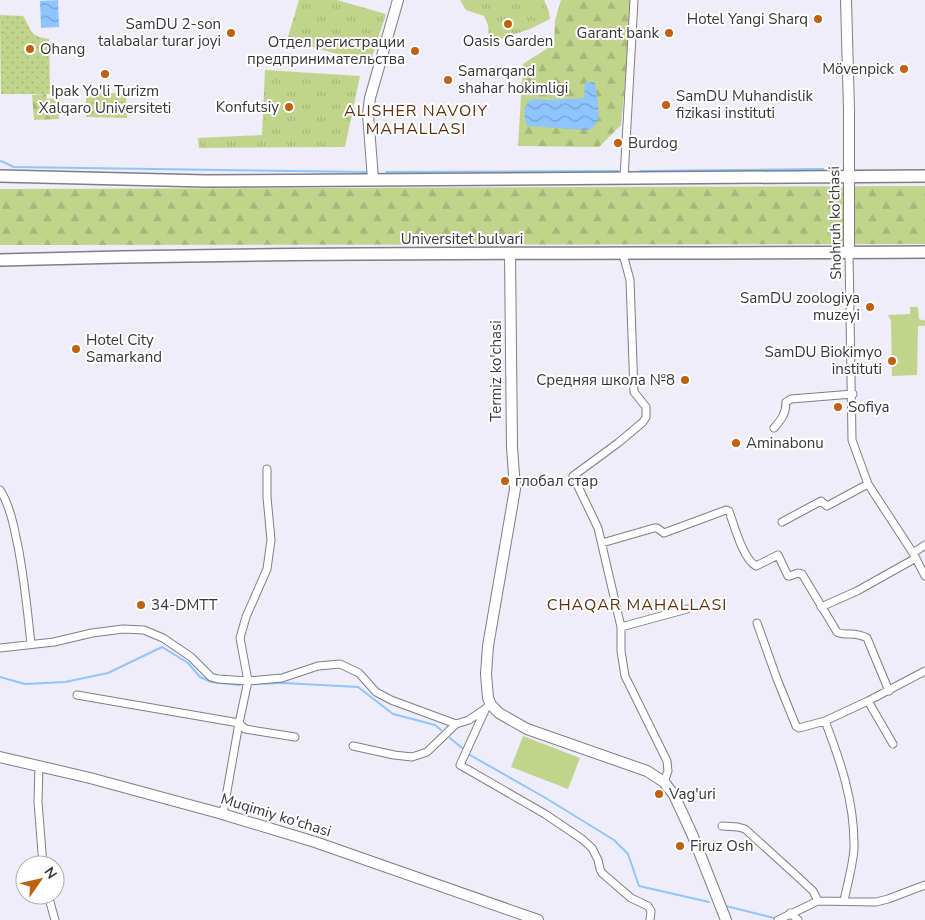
<svg xmlns="http://www.w3.org/2000/svg" width="925" height="920" viewBox="0 0 925 920" font-family="'Nunito Sans',sans-serif">
<defs>
<pattern id="grass-dots" width="8" height="8" patternUnits="userSpaceOnUse" patternTransform="scale(1.25)"><rect width="8" height="8" fill="#c1d48c"/><path d="M2 2h.1M6 6h.1" fill="none" stroke="#a6b77a" stroke-width="1.8" stroke-linecap="round"/></pattern>
<pattern id="forest-firs" width="22" height="20" patternUnits="userSpaceOnUse" patternTransform="scale(1.25)"><rect width="22" height="20" fill="#c1d48c"/><path d="M5 1l3.5 6h-7zM16 11l3.5 6h-7z" fill="#a6b77a"/></pattern>
<pattern id="park-tufts" width="24" height="20" patternUnits="userSpaceOnUse" patternTransform="scale(1.25)"><rect width="24" height="20" fill="#c1d48c"/><path d="M3 7l-1-3M5 7V3M7 7l1-3M15 17l-1-3M17 17v-4M19 17l1-3" fill="none" stroke="#a6b77a"/></pattern>
<pattern id="water-waves" width="16" height="10" patternUnits="userSpaceOnUse" patternTransform="scale(1.25)"><rect width="16" height="10" fill="#8ec5fe"/><path d="M0 5q4-4 8 0t8 0" fill="none" stroke="#75a1cf"/></pattern>
</defs>
<rect width="100%" height="100%" fill="#eeedf9"/>
<path fill="url(#grass-dots)" d="M0,15L23,16C33,31 28,36 49,39L50,94H1Z
M126,93L127,118L86,117V94Z"/>
<path fill="url(#forest-firs)" d="M561,0H633L621,125L599,147L518,146L523,64L554,44L555,20Z
M46,94L47,99L58,98L59,119L34,120L32,95Z
M925,186V244L0,245V189Z"/>
<path fill="url(#park-tufts)" d="M299,0H337L386,14L370,63L287,40Z
M460,0H544L549,12L550,19L530,29L500,39L489,38L488,25L484,16L466,10Z
M265,70L360,76L345,147L199,148L198,138L262,135Z"/>
<path fill="#c1d48c" d="M910,307H918L919,319L925,321V326H918L917,375L892,376L891,321L888,315L910,314Z
M523,736L580,758L568,789L511,767Z"/>
<path fill="url(#water-waves)" d="M58,0L59,27L41,28L40,1Z
M585,82H595C596,92 601,114 597,122C596,126 591,128 588,130L527,126C524,115 522,107 532,99L549,100L584,98Z"/>
<g fill="none" stroke-linecap="round" stroke-linejoin="round">
<path stroke="#8ec5fe" stroke-width="2" d="M1,161L14,167L367,172
M640,171L823,169
M386,172L618,171
M0,677L25,684L65,682L108,673L162,647L188,663L200,677L211,682L240,685
M252,684L284,683L358,687L393,714L435,725L441,730
M450,738L462,748
M470,755L544,797L614,840L628,854L639,886L709,902
M726,906L778,919"/>
<defs>
<path id="street" d="M624,178L634,0
M849,252L852,440L868,484L913,553L925,576
M623,254L630,280L634,392L646,407V417L643,422L618,443L573,476L598,528L621,627V651L625,676L667,761L668,771L664,782
M774,428C781,420 786,414 786,402L791,399L853,394
M0,490C9,504 13,521 16,537C24,572 27,608 31,644
M782,522L821,501L827,506L868,484
M602,543L654,528H657L664,533L726,510L729,511C734,525 743,559 756,566L778,555L788,576H790L798,573L802,574L837,632C845,637 853,630 867,638L889,691
M913,553L925,545
M821,607L857,591L916,558
M757,623L777,679L796,726L799,728L825,721
M621,627L687,609
M0,648L54,642L92,633L123,629L144,630L163,638L191,657L211,677L218,679L248,681L282,678L318,666L340,664L359,673L376,692L391,700L456,724
M77,695L239,723L245,729L295,737
M868,701L893,744
M486,708L460,765L545,814L582,839L592,848L598,860L600,869L602,873L631,898L648,906L651,911L650,920
M353,746L394,755L412,757L427,752L456,724L469,720L485,709
M39,765L38,802L43,865
M223,814L239,723L248,681L240,638L246,617L267,569L271,540L267,497V469
M722,826L738,827L745,829L798,877L813,891L818,901
M48,895L55,920
M844,901C847,885 855,858 854,844C854,800 840,760 825,721L868,701L925,671
M790,913L798,920
M778,920L818,901L876,902L888,899L925,885"/>
<path id="secondary" d="M846,0L849,110V252
M373,179L368,114L370,98L398,0
M510,253L512,447L515,489L488,646L486,674L488,698L491,705L499,713L527,729L647,771L664,782L674,795L692,834L726,920
M0,757L90,778L219,813L315,842L538,920"/>
<path id="primary" d="M0,176L206,181L925,176
M0,260C308,251 617,254 925,252"/>
</defs>
<use href="#street" stroke="#7f7e88" stroke-width="9"/>
<use href="#secondary" stroke="#7f7e88" stroke-width="12"/>
<use href="#primary" stroke="#7f7e88" stroke-width="14"/>
<use href="#street" stroke="#fff" stroke-width="7"/>
<use href="#secondary" stroke="#fff" stroke-width="10"/>
<use href="#primary" stroke="#fff" stroke-width="11"/>
</g>
<g fill="#be6111" stroke="#fff" stroke-width="2">
<circle cx="818" cy="19" r="5"/>
<circle cx="508" cy="24" r="5"/>
<circle cx="231" cy="33" r="5"/>
<circle cx="669" cy="33" r="5"/>
<circle cx="30" cy="49" r="5"/>
<circle cx="415" cy="51" r="5"/>
<circle cx="904" cy="69" r="5"/>
<circle cx="105" cy="74" r="5"/>
<circle cx="448" cy="80" r="5"/>
<circle cx="666" cy="105" r="5"/>
<circle cx="289" cy="107" r="5"/>
<circle cx="618" cy="143" r="5"/>
<circle cx="870" cy="307" r="5"/>
<circle cx="76" cy="349" r="5"/>
<circle cx="892" cy="361" r="5"/>
<circle cx="685" cy="380" r="5"/>
<circle cx="838" cy="407" r="5"/>
<circle cx="736" cy="443" r="5"/>
<circle cx="505" cy="481" r="5"/>
<circle cx="141" cy="605" r="5"/>
<circle cx="659" cy="794" r="5"/>
<circle cx="680" cy="846" r="5"/>
</g>
<g text-anchor="middle" stroke-width="4" stroke-linejoin="round" paint-order="stroke">
<g font-size="15" fill="#36363a" stroke="#fff" text-anchor="start">
<text x="808" y="24" text-anchor="end">Hotel Yangi Sharq</text>
<text x="221" y="29" text-anchor="end">SamDU 2-son<tspan x="221" dy="17">talabalar turar joyi</tspan></text>
<text x="659" y="38" text-anchor="end">Garant bank</text>
<text x="508" y="46" text-anchor="middle">Oasis Garden</text>
<text x="405" y="47" text-anchor="end">Отдел регистрации<tspan x="405" dy="17">предпринимательства</tspan></text>
<text x="40" y="54">Ohang</text>
<text x="894" y="74" text-anchor="end">Mövenpick</text>
<text x="458" y="76">Samarqand<tspan x="458" dy="17">shahar hokimligi</tspan></text>
<text x="105" y="96" text-anchor="middle">Ipak Yo'li Turizm<tspan x="105" dy="17">Xalqaro Universiteti</tspan></text>
<text x="676" y="101">SamDU Muhandislik<tspan x="676" dy="17">fizikasi instituti</tspan></text>
<text x="279" y="112" text-anchor="end">Konfutsiy</text>
<text x="628" y="148">Burdog</text>
<text x="860" y="303" text-anchor="end">SamDU zoologiya<tspan x="860" dy="17">muzeyi</tspan></text>
<text x="86" y="345">Hotel City<tspan x="86" dy="17">Samarkand</tspan></text>
<text x="882" y="357" text-anchor="end">SamDU Biokimyo<tspan x="882" dy="17">instituti</tspan></text>
<text x="675" y="385" text-anchor="end">Средняя школа №8</text>
<text x="848" y="412">Sofiya</text>
<text x="746" y="448">Aminabonu</text>
<text x="515" y="486">глобал стар</text>
<text x="151" y="610">34-DMTT</text>
<text x="669" y="799">Vag'uri</text>
<text x="690" y="851">Firuz Osh</text>
</g>
<g font-size="15" fill="#36363a" stroke="#fff">
<text transform="translate(835 223) rotate(-91)" y="5">Shohruh ko'chasi</text>
<text x="462" y="244">Universitet bulvari</text>
<text transform="translate(496 371) rotate(-90)" y="5">Termiz ko'chasi</text>
<text transform="translate(276 815) rotate(17)" y="5">Muqimiy ko'chasi</text>
</g>
<g font-size="16" letter-spacing="1" fill="#5e300e" stroke="#fff">
<text x="416" y="116">ALISHER NAVOIY<tspan x="416" dy="18">MAHALLASI</tspan></text>
<text x="637" y="610">CHAQAR MAHALLASI</text>
</g>
</g>
<g transform="translate(40 880) rotate(56)"><circle r="24" fill="#ffffff" stroke="#afafb0"/>
<path d="M0-4L9 19L0 12L-9 19Z" fill="#be6111"/>
<text y="-8" font-size="14" font-weight="bold" text-anchor="middle" fill="#36363a">N</text>
</g>
</svg>
